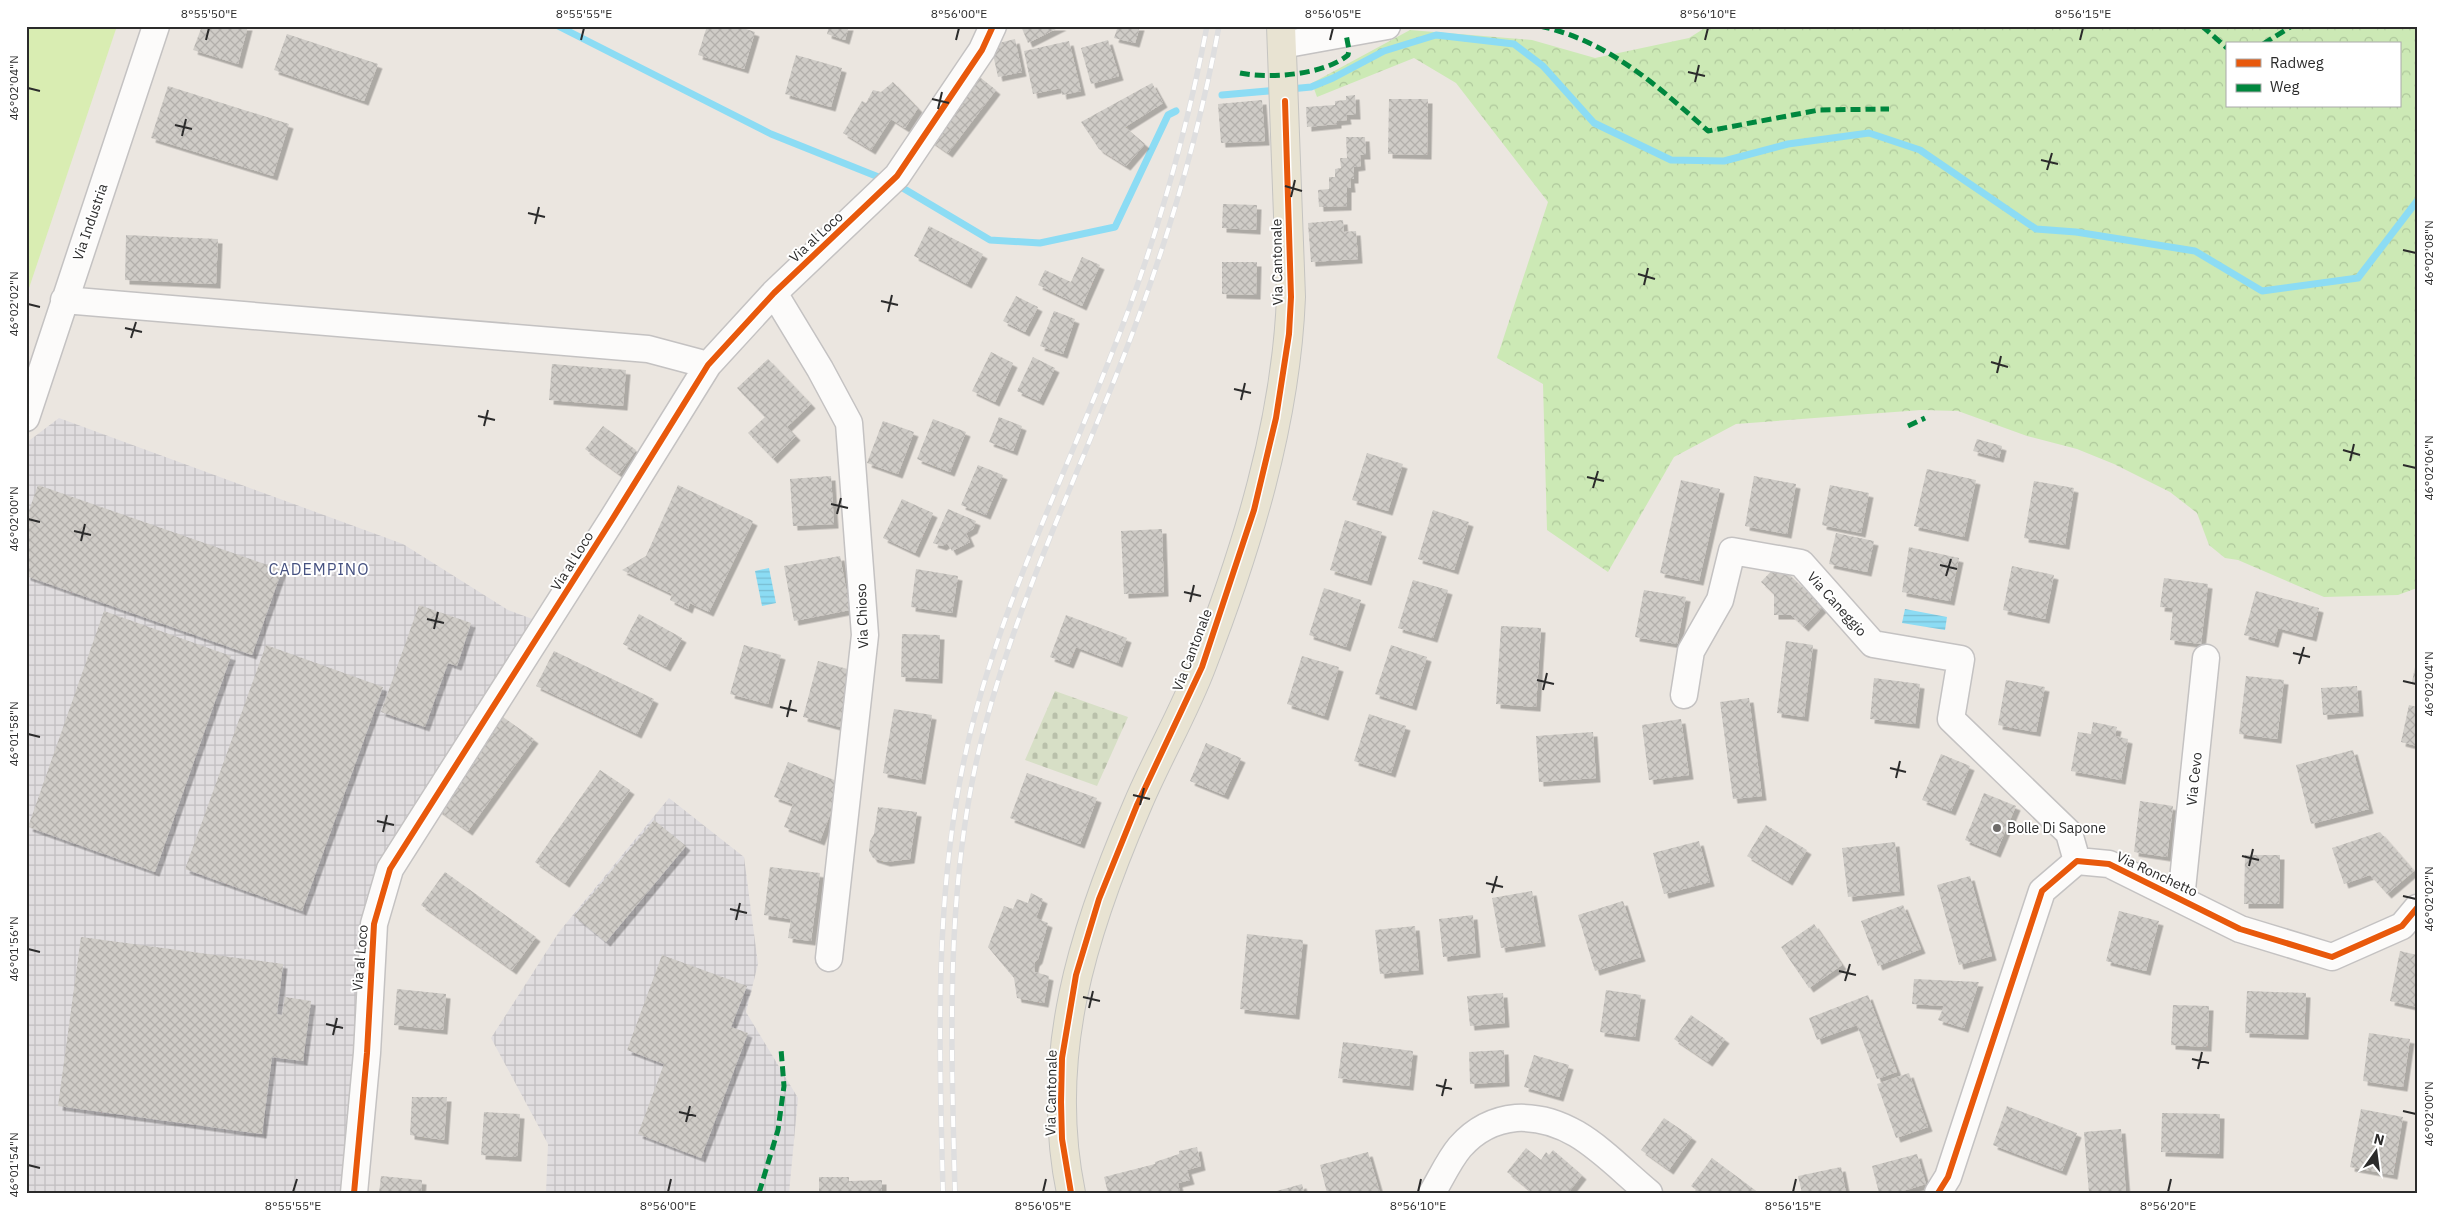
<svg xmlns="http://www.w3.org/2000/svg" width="2443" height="1219" viewBox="0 0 2443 1219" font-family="'IBM Plex Sans',sans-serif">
<defs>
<pattern id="industrial-grid" width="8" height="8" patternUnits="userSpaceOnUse" patternTransform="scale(1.25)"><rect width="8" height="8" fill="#e0dddf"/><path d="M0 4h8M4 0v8" fill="none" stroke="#c0bec0"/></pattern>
<pattern id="forest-crowns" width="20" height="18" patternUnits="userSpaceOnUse" patternTransform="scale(1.25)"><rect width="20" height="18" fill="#cce9b5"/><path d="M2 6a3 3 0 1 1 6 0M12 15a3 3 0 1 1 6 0" fill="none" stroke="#afc89c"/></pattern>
<pattern id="cemetery-stones" width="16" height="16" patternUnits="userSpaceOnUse" patternTransform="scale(1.25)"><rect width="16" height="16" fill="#d7dfc6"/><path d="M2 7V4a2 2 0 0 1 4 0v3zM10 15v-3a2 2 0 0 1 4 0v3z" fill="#b9c0aa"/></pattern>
<pattern id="water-rules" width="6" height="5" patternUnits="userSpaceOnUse" patternTransform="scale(1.25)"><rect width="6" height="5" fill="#8cdcf4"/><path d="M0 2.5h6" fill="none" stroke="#79bdd1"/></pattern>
<pattern id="building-cross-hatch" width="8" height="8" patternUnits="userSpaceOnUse" patternTransform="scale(1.25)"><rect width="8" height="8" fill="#cfccc7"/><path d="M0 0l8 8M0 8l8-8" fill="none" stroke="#b2afab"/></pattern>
<filter id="shadow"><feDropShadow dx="4.5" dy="4.5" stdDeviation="0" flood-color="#0004"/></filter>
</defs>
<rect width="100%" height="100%" fill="#ebe6e0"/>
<path fill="url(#industrial-grid)" d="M59,418L403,544L508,610L546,624L390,869L361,1193H26V443Z
M669,798L744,857L758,964L746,1012L798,1098L789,1193H546L548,1144L491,1038L559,932Z"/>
<path fill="url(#forest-crowns)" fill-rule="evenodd" d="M1708,26H2417V588L2398,595L2324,597L2238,560L2225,558L2209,545L2197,513L2170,492L2114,464L2077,449L2027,436L1958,411L1921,410L1736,424L1674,457L1608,572L1547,530L1543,384L1497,358L1548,202L1456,83L1414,58L1317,97L1312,83L1410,30L1532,40L1595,58L1689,38ZM2227,44H2399V106H2227Z"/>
<path fill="url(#cemetery-stones)" d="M1055,691L1128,717L1097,786L1025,760Z"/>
<path fill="#d9edb2" d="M26,26H117L26,297Z"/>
<path fill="url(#water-rules)" d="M769,568L776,603L762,606L755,571Z
M1905,609L1947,617L1945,630L1902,623Z"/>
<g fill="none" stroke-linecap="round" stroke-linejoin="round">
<path stroke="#8cdcf4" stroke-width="7" d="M558,26L771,134L886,180
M1290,89L1311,87L1333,78L1384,51L1436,35L1514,44L1543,66L1594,123L1671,160L1724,161L1788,144L1869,133L1920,150L2036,229L2076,232L2195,251L2262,291L2358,278L2417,201
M1222,95L1279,90
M896,184L990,240L1040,243L1115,227L1168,115L1176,111"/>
</g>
<path fill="url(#building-cross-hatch)" filter="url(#shadow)" d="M202,26H248L238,64L193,50Z
M707,26H737L755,32L744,69L698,55Z
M829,26H849L845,40L827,34Z
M1021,26H1062L1028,43Z
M1118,26H1140L1135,43L1114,38Z
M287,34L378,64L364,101L274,70Z
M1015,39L1022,72L998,77L991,45Z
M1108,40L1119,76L1091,84L1081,48Z
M1069,41L1081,91L1062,95L1061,88L1033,94L1024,51Z
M796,55L842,68L831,107L785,94Z
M977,75L996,90L948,153L928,139Z
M893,82L918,108L905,128L891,119L871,150L843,133L862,101L866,103L873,90L881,92Z
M1152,83L1163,103L1125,127L1145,144L1126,166L1099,149L1081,122Z
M168,86L289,124L273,176L151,138Z
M1355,95L1356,115H1346L1347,120L1337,121V124L1307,127L1306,107L1335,105V101L1346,100V96Z
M1389,99H1428L1427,155L1388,154Z
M1262,100L1265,141L1221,143L1218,104Z
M1346,137H1365L1366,155H1360L1361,166L1354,167V179H1350L1351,188H1347V206L1319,207L1318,190L1329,189V177H1335V169L1341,168L1340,158H1347Z
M1223,204L1257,205L1256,230L1222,228Z
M1343,220L1344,232L1356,231L1358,259L1311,262L1308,223Z
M929,226L983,254L967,284L914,256Z
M126,235L218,239L216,284L125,280Z
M1082,257L1100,265L1082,306L1038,285L1045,270L1071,282Z
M1222,262H1257L1256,295L1222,294Z
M1016,296L1038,307L1025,332L1003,321Z
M1054,311L1075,319L1063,354L1040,346Z
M991,352L1013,363L995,402L972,391Z
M1033,357L1055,368L1039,401L1017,391Z
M768,359L811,404L787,427L796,436L773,459L748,433L765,417L737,388Z
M552,364L626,370L623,406L549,400Z
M999,417L1022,426L1013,451L989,442Z
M933,419L966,432L950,472L917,459Z
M883,421L914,432L898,474L867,463Z
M603,426L636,450L619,474L585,449Z
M1977,439L2002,446L1999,458L1973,451Z
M1367,453L1403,464L1388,511L1352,500Z
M978,465L1003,475L986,515L961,505Z
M1927,469L1976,480L1964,537L1914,526Z
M831,476L834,524L793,526L790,479Z
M1754,476L1796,484L1787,534L1745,526Z
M1681,480L1720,489L1699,581L1660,573Z
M2034,481L2074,488L2065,545L2024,538Z
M38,485L282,570L252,655L26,576V519Z
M678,485L753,521L709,612L690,603L688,609L670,600L672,594L622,570L646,556Z
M1830,485L1869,493L1861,533L1822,525Z
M902,499L933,513L915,553L883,538Z
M948,509L976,521L973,529L966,533L970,542L952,551L947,543L942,546L933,543Z
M1433,510L1469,522L1454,570L1418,559Z
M1345,520L1382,532L1367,581L1330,570Z
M1162,529L1164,592L1124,594L1121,531Z
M1836,533L1874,541L1867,572L1829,564Z
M1909,547L1959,558L1950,601L1902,592Z
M840,556L850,610L794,621L784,566Z
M1778,564L1823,607L1804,627L1791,615H1774V594L1761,582Z
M2012,566L2054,575L2045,619L2003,610Z
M916,569L958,576L952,613L911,607Z
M2164,578L2208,584L2201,644L2170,640L2173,608L2160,607Z
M1413,580L1448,590L1433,638L1398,628Z
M1324,588L1361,600L1346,647L1309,635Z
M1644,590L1686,597L1677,644L1635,637Z
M2256,591L2319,608L2312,637L2278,628L2274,643L2244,635Z
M419,605L471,623L457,666L448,663L425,727L381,712Z
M104,611L231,656L155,872L28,827Z
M639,614L682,638L666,667L623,644Z
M1066,615L1127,638L1118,663L1076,647L1069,664L1050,657Z
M1501,626L1541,628L1536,707L1496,704Z
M902,634L940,635L938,679L901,677Z
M1786,641L1813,645L1804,717L1777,713Z
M266,645L383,687L302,911L185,869Z
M744,645L781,655L768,704L730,694Z
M1391,645L1427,657L1412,706L1375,694Z
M554,651L654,699L637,734L536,686Z
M1302,656L1339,667L1324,716L1287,704Z
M818,661L855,671L840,727L803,717Z
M2416,662H2417V684L2412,682Z
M2246,676L2284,680L2277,739L2239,734Z
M1874,678L1920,684L1915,724L1870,719Z
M2006,680L2045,687L2036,732L1998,725Z
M2357,686L2359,712L2323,715L2321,688Z
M1749,698L1762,796L1733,799L1720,702Z
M2409,705L2417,707V746L2401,742Z
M894,709L932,715L921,780L883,773Z
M1369,714L1406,726L1391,773L1354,761Z
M503,717L534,739L468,831L437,809Z
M1681,719L1689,775L1649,780L1642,725Z
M2093,722L2117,727L2115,736L2128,739L2121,780L2071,771L2078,732L2091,734Z
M1593,732L1596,778L1539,782L1536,736Z
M1206,743L1241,758L1224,795L1190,781Z
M2353,750L2369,809L2311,824L2296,765Z
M1941,754L1970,766L1951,811L1922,800Z
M788,762L842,783L820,841L784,827L793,804L774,797Z
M600,770L630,790L565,883L535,862Z
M1027,773L1097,798L1080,844L1010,818Z
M1984,793L2016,806L1996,853L1965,840Z
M2140,801L2173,806L2167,857L2134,852Z
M878,807L917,812L910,859L886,862L873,858L869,851L870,841L874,834Z
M654,820L686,846L606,942L574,916Z
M1766,825L1807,850L1788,881L1747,856Z
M2380,832L2414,871L2387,894L2370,875L2344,884L2332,848Z
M1699,841L1710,882L1664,894L1653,853Z
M1895,842L1900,891L1848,897L1842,848Z
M2245,855H2280L2279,904H2244Z
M770,867L820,873L811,941L788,938L791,919L764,915Z
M445,872L536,937L512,970L421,905Z
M1970,876L1992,956L1959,965L1937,885Z
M1532,891L1541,942L1501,948L1492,898Z
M1031,893L1043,899L1036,918L1048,923L1038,959L1035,962L1034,967L1035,972L1049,976L1044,1003L1017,998L1014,978L988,947L1004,906L1013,909L1017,899L1028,903Z
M1623,901L1641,957L1595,971L1578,915Z
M1903,905L1921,949L1878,966L1861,921Z
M2119,911L2159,921L2146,971L2106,961Z
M1473,915L1476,953L1443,957L1439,919Z
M1814,924L1842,965L1809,988L1781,947Z
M1415,926L1419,970L1380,974L1375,930Z
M1247,934L1303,940L1295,1015L1240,1009Z
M81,937L283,964L277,1014L282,1015L285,997L311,1001L303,1061L272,1057L262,1134L58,1106Z
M2400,951L2417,955V1007L2390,1001Z
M662,955L747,986L731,1027L748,1033L701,1158L638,1134L664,1064L627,1050Z
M1914,979L1979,982L1964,1028L1938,1020L1944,1006L1912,1004Z
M397,989L446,994L443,1030L394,1025Z
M1606,990L1641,995L1635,1037L1600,1032Z
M2247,991L2306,993L2304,1035L2245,1033Z
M1503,993L1505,1023L1470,1026L1467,996Z
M1868,995L1897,1072L1877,1079L1857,1025L1817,1040L1809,1018Z
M2173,1005L2209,1006L2207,1047L2171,1045Z
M1691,1015L1725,1039L1708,1062L1674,1039Z
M2369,1033L2410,1039L2403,1087L2363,1081Z
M1343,1042L1413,1051L1409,1086L1338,1078Z
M1504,1050L1505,1082L1470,1084L1469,1052Z
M1534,1055L1569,1065L1559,1097L1524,1087Z
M1909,1073L1928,1127L1896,1138L1877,1084Z
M412,1097H447L444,1140L410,1135Z
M2007,1106L2077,1133L2062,1171L1993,1145Z
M2361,1109L2403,1117L2393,1175L2350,1167Z
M484,1112L520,1114L517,1157L481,1155Z
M2162,1113L2220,1114L2219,1154L2161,1152Z
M1664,1118L1692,1137L1669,1170L1641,1150Z
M2121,1129L2126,1193H2089L2084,1132Z
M1197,1147L1201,1166L1187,1170L1190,1180L1178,1183L1180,1193H1108L1104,1177L1155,1164V1162L1179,1154V1151Z
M1526,1148L1541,1160L1546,1152L1549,1155L1553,1150L1582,1175L1568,1193H1533L1507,1172Z
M1368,1152L1380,1193H1327L1320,1165Z
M1917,1154L1926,1184L1896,1193H1879L1872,1166Z
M1712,1158L1759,1193H1700L1691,1186Z
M1841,1167L1846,1193H1802L1798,1176Z
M381,1176L422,1180L421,1193H379Z
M819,1177H849V1181L882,1180V1193H819Z
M1302,1184L1304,1193H1274L1273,1192Z"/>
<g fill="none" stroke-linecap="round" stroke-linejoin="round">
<defs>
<path id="minor" d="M1282,45L1387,26
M774,293L820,369L849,423L865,635L829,958
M64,300L648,349L708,365
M26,418L156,26
M1684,695L1691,651L1720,600L1732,551L1801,563L1873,644L1961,659L1951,719L2069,833L2077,861
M2181,899L2206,658
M354,1193L367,1053L374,924L390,869L613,518L708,365L774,293L897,176L982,50L993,26
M1432,1193C1441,1178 1449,1160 1460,1147C1475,1130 1494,1120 1516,1118C1573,1115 1608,1159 1649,1193
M1938,1193L1948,1177L2042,891L2077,861L2109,864L2240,929L2332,957L2402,926L2417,908"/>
<path id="primary" d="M1071,1193C1043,1056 1083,931 1137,806C1157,758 1184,713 1202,665C1247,548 1286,423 1291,297L1281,26"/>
</defs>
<use href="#minor" stroke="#c4c2c2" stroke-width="29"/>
<use href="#primary" stroke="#c5c4c1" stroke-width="30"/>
<use href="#minor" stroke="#fcfbfa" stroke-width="26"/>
<use href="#primary" stroke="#e8e3d2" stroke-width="28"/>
<defs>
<path id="rail" d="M943,1193C939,1034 933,876 973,722C1006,596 1063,479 1110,358C1153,251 1185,140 1207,26
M955,1193C951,1035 944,876 986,722C1020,596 1076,479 1123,358C1165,250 1198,140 1219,26"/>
</defs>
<use href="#rail" stroke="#dededf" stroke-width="5.5"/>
<use href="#rail" stroke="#fff" stroke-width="4" stroke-dasharray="11" stroke-linecap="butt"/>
<path stroke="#00873e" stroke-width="5" stroke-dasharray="10 5" stroke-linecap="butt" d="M1540,26C1608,41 1658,86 1708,131L1819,110L1889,109
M2202,26L2227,48
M2263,44L2292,26
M1240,73C1269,79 1324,75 1348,55L1349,50L1346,34
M1908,426L1925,418
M759,1193L778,1130L784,1086L781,1049"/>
<defs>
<path id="cycleway" d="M354,1193L367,1053L374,924L390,869L613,518L708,365L774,293L897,176L982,50L993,26
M1071,1193L1062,1139L1061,1102L1062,1058L1076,975L1099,899L1137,805L1202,667L1254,510L1276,418L1289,334L1291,297L1285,101
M1938,1193L1948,1177L2042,891L2077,861L2109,864L2240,929L2332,957L2402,926L2417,908"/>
</defs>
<use href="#cycleway" stroke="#fff" stroke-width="9"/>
<use href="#cycleway" stroke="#e8590c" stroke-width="6"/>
</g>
<path fill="none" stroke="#2b2b2b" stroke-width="2" d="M206,40L209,28M581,40L584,28M956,40L959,28M1330,40L1333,28M1705,40L1708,28M2080,40L2083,28M1688,72L1705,76M1695,82L1699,65M28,88L40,91M932,99L949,103M938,109L942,92M175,125L192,129M182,136L186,119M2041,160L2058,164M2047,170L2052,153M1285,186L1302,191M1291,197L1295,180M528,213L545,217M535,224L539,207M2403,250L2416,253M1638,274L1655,279M1644,285L1648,268M881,301L898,305M28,304L40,307M888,312L892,295M125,328L142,332M131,338L136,322M1991,362L2008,367M1997,373L2001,356M1234,389L1251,393M1241,400L1245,383M478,416L495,420M484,426L488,410M2343,450L2360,455M2350,461L2354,444M2403,465L2416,468M1587,477L1604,481M1593,488L1598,471M831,504L848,508M837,514L841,498M28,519L40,522M74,531L91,535M81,541L85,524M1940,565L1957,569M1946,576L1951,559M1184,592L1201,596M1190,602L1194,585M427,619L444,623M434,629L438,612M2293,653L2310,657M2299,664L2304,647M1537,680L1554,684M2403,681L2416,684M1543,690L1547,673M780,707L797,711M787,717L791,700M28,734L40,737M1890,768L1906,772M1896,778L1900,761M1133,795L1150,799M1140,805L1144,788M377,821L394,825M383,832L387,815M2242,856L2259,860M2249,866L2253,849M1486,883L1503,887M1492,893L1497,876M2403,896L2416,899M730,909L747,913M736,920L740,903M28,949L40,952M1839,971L1856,975M1845,981L1850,964M1083,997L1100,1001M1089,1008L1093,991M326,1024L343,1028M333,1035L337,1018M2192,1059L2209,1063M2198,1069L2202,1052M1436,1085L1452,1089M1442,1096L1446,1079M2403,1111L2416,1114M679,1112L696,1116M686,1122L690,1106M28,1165L40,1168M293,1192L297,1179M668,1192L671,1179M1043,1192L1046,1179M1418,1192L1421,1179M1793,1192L1796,1179M2168,1192L2171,1179"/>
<circle fill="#6e6c6a" stroke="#fff" stroke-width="2" cx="1997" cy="828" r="5"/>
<g text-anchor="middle" stroke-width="4" stroke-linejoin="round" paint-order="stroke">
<g font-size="14" fill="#2b2b2b" stroke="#fff">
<text transform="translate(90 222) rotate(-71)" y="5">Via Industria</text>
<text transform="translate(816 237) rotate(-43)" y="5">Via al Loco</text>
<text transform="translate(1277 262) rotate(-91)" y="5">Via Cantonale</text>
<text transform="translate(572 561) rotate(-58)" y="5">Via al Loco</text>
<text transform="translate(1837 604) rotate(48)" y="5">Via Caneggio</text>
<text transform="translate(862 616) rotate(-92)" y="5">Via Chioso</text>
<text transform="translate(1192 650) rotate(-69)" y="5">Via Cantonale</text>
<text transform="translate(2194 779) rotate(-84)" y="5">Via Cevo</text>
<text transform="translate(2157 874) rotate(25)" y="5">Via Ronchetto</text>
<text transform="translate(360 958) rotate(-85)" y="5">Via al Loco</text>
<text transform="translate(1051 1093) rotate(-89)" y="5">Via Cantonale</text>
</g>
<g font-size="14" fill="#2b2b2b" stroke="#fff" text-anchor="start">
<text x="2007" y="833">Bolle Di Sapone</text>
</g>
<g font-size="16" letter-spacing="1" fill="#465281" stroke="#fff">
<text x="319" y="575">CADEMPINO</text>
</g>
</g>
<rect width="2443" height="1219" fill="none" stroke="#ffffff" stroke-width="55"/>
<rect x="2226" y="42" width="175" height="65" fill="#ffffff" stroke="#aaaaaa"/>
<rect x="2236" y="59" width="25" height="8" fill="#e8590c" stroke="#aaaaaa"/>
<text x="2270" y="68" font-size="15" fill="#2b2b2b">Radweg</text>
<rect x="2236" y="84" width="25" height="8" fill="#00873e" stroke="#aaaaaa"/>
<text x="2270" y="92" font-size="15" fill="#2b2b2b">Weg</text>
<g transform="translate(2376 1152) rotate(14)" stroke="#ffffff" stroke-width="4" paint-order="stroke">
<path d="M0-4L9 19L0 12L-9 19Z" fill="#2b2b2b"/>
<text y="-8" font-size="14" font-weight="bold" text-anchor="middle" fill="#2b2b2b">N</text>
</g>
<rect x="28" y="28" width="2388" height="1164" fill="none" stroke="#2b2b2b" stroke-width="2"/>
<g font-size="12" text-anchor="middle" fill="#2b2b2b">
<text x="209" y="18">8°55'50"E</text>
<text x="584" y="18">8°55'55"E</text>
<text x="959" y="18">8°56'00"E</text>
<text x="1333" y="18">8°56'05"E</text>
<text x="1708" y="18">8°56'10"E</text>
<text x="2083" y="18">8°56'15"E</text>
<text transform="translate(14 88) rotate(-90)" y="4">46°02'04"N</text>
<text transform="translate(2429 253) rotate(-90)" y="4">46°02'08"N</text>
<text transform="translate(14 304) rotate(-90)" y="4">46°02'02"N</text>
<text transform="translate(2429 468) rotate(-90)" y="4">46°02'06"N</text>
<text transform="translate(14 519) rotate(-90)" y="4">46°02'00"N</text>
<text transform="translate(2429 684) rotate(-90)" y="4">46°02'04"N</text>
<text transform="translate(14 734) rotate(-90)" y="4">46°01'58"N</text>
<text transform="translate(2429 899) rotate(-90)" y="4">46°02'02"N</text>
<text transform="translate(14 949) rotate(-90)" y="4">46°01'56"N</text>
<text transform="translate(2429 1114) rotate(-90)" y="4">46°02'00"N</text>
<text transform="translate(14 1165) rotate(-90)" y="4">46°01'54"N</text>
<text x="293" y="1210">8°55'55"E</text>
<text x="668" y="1210">8°56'00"E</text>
<text x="1043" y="1210">8°56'05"E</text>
<text x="1418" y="1210">8°56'10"E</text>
<text x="1793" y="1210">8°56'15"E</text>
<text x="2168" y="1210">8°56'20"E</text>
</g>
</svg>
